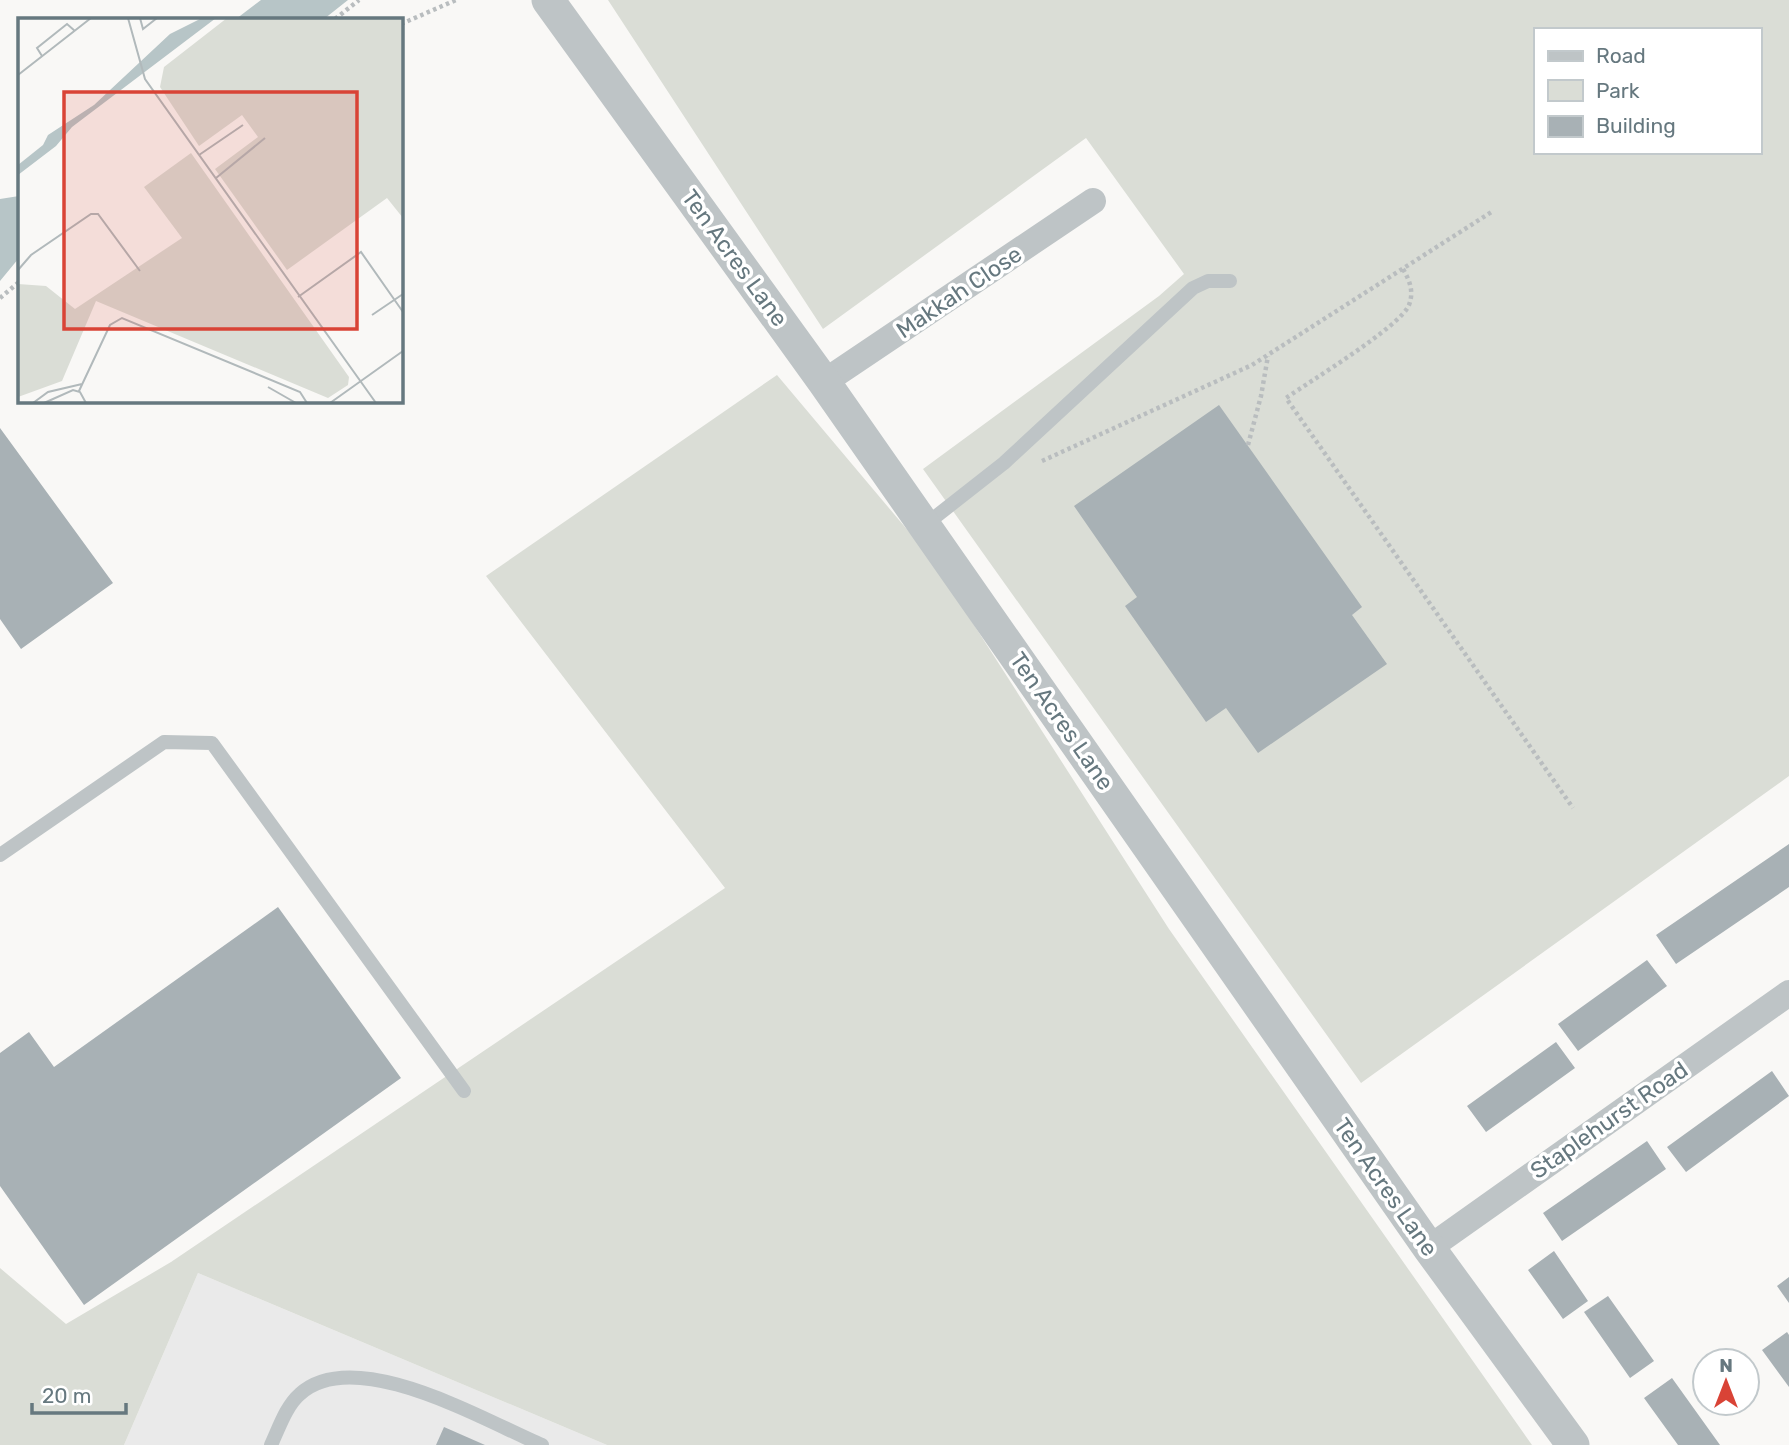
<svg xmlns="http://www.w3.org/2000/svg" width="1789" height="1445" viewBox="0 0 1789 1445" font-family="Rubik,sans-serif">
<rect width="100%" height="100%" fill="#f9f8f6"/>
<path fill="#eaeaea" d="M198,1273L607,1445H124Z"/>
<path fill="#daddd6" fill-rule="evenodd" d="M608,0H1789V776L1361,1083L923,469L1159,296L1184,274L1086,138L823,329ZM1535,30H1759V152H1535Z
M777,375L931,558L1169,929L1532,1445H607L198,1273L124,1445H0V1268L66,1324L171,1262L725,888L486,576Z"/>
<path fill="#b7c5c7" d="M261,0H348L324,19H236Z
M19,196V258L0,281V199Z"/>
<path fill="#a8b1b5" d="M1219,405L1362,607L1352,615L1387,664L1258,753L1226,708L1206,722L1125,606L1137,597L1074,506Z
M0,428L113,583L21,649L0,619Z
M1789,844V887L1676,964L1656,935Z
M278,907L401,1078L84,1305L0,1186V1053L29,1032L54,1067Z
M1647,960L1667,986L1578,1051L1558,1024Z
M1556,1042L1575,1068L1486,1132L1467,1106Z
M1772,1071L1789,1096L1686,1172L1667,1147Z
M1647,1141L1666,1169L1562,1241L1543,1213Z
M1554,1251L1588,1301L1563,1319L1528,1270Z
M1789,1277V1303L1777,1286Z
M1608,1296L1654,1361L1630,1378L1584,1312Z
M1787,1332L1789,1335V1387L1762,1350Z
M1672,1378L1720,1445H1678L1644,1398Z
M444,1427L485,1445H436Z"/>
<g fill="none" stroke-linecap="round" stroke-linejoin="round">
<path stroke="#b9bdbf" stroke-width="4.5" stroke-dasharray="3.5 3.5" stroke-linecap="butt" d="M335,19L359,0
M401,24L456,0
M1403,269C1410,281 1414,292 1409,305C1401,326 1309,382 1286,398L1573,808
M0,298L19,282
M1248,445L1261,396L1268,356
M1042,461L1252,365L1493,211"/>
<path stroke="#bec4c6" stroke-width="14" d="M925,525L1004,463L1193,288L1208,281H1230
M0,855L164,742L212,743L464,1091
M271,1445C279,1428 286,1406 300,1394C355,1344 485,1421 542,1445"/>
<path stroke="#bec4c6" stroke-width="26" d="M824,382L1093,201
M1429,1248L1789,993"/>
<path stroke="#bec4c6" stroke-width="33" d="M548,0L824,382L1429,1248L1573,1445"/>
</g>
<g text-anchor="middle" stroke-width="7" stroke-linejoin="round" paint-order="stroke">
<g font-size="23" fill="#66787f" stroke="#fff">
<text transform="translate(735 258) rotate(54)" y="8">Ten Acres Lane</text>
<text transform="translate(959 292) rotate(-34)" y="8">Makkah Close</text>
<text transform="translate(1062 721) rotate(55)" y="8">Ten Acres Lane</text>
<text transform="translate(1609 1120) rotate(-35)" y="8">Staplehurst Road</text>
<text transform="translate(1386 1187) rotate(55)" y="8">Ten Acres Lane</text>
</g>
</g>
<g transform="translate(18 18)">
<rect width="385" height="385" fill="#f9f8f6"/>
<path d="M209,0H385V200L369,180L269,252L197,151L240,119L224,97L181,128L142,69L146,49ZM173,135L331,359L330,367L310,380L78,283L44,363L0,379V266L28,268L57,291L164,220L126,169Z" fill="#daddd6"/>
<path d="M184,0H198L54,109L38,128L0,157V147L25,127L30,117L76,87L152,16Z" fill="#b7c5c7"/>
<path fill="none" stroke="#b1b9bb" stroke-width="2" d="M110,0L127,61L358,385M122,0L125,11L139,0M24,38L19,30L49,6L57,13M0,57L73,0M181,137L225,107M198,160L247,120M0,252L13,237L73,196H80L122,253M280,279L343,234L385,294M354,297L385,276M250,369L278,385M61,373L92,307L104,300L282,374L289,385M15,385L30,374L64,366M26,385L55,372L62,374L68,385M312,385L385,333"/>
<path fill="#d94336" fill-opacity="0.15" stroke="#d94336" stroke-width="3.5" d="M46,74H339V311H46Z"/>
<rect width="385" height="385" fill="none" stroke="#66787f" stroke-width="3.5"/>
</g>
<rect x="1534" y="28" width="228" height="126" fill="#ffffff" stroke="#c2c9cc" stroke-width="2"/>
<rect x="1548" y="51" width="35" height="10" fill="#bec4c6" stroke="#c2c9cc" stroke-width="2"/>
<text x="1596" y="63" font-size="21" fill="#66787f">Road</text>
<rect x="1548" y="80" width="35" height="21" fill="#daddd6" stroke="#c2c9cc" stroke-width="2"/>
<text x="1596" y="98" font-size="21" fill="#66787f">Park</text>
<rect x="1548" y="116" width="35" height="21" fill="#a8b1b5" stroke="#c2c9cc" stroke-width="2"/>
<text x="1596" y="133" font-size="21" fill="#66787f">Building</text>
<g transform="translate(1726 1382)"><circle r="33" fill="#ffffff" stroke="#c2c9cc" stroke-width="2"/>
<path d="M0-5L12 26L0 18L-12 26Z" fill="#d94336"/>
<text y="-10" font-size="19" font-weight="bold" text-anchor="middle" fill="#66787f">N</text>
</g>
<path d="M32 1403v10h94v-10" fill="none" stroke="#66787f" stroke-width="3.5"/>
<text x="42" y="1403" font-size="21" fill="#66787f" stroke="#ffffff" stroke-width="5" paint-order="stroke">20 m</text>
</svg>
